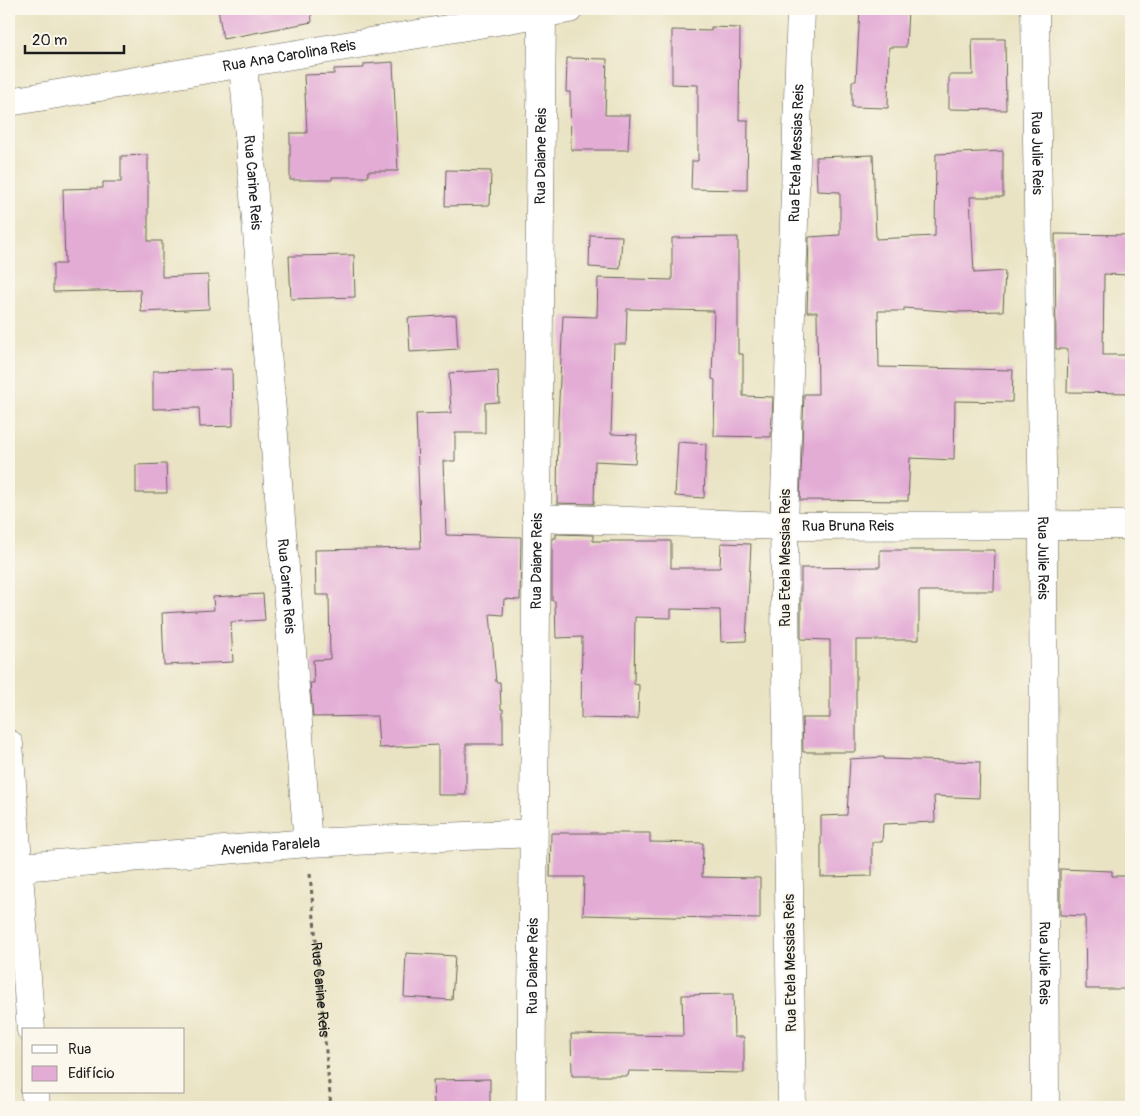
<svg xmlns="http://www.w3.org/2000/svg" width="1140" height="1116" viewBox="0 0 1140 1116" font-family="Pangolin,sans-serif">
<rect width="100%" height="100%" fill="#fbf7ec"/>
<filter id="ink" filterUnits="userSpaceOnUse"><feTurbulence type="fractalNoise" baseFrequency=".02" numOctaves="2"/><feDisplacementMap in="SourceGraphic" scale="10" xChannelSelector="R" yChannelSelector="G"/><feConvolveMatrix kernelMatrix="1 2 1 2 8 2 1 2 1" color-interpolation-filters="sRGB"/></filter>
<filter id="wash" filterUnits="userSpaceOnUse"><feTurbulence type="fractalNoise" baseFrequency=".0096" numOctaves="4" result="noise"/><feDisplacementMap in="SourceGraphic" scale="20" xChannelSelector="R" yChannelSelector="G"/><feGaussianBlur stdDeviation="1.12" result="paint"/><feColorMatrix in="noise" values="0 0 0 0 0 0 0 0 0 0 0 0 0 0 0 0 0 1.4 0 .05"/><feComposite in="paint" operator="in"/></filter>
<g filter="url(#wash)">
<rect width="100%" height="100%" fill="#e9e3c3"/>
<g id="blocks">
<path fill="#e3acd5" d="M218,9H311L312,22L223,39Z
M860,9H908L906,47H889L888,108L852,107V81H856Z
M711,27L740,28L739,120H748L747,190L691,189L692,161H698V85L672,84V30L711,31Z
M972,39H1005L1006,110L949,109V75H973Z
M567,58L607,59L605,115H630L628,150H571L570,92H566Z
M393,62L398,171H368V177H332V180H290V133H307L304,75L334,74V69L364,68V64Z
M1003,151V197H970L974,273L1005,271L1003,311L958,312L904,308V311H878L879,367L1013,370L1012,402L955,401L954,460L910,458L908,501L800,500L804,394H818L817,312H807L809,237L840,235V192L817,191L816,157L873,155L876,239L935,236L936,154Z
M148,155V241H162V277L208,275L209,309L141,312L140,290L53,292V264H65L63,189L103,188V182H121V156Z
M446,170L491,171L490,205L445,206Z
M1055,234L1131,235V275L1104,274L1103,355H1131V393L1067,392L1068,349H1056Z
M590,235L622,236L620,269L589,267Z
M738,237V354H743V396L773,397L771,437L714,436L715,380L712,379L714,311L627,309L626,344H614L611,434L637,435L635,463L595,461L594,504L557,503L558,420L563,316L597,317L598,278L672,280V238Z
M354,255L355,297L291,299L289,256Z
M456,315L458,349L410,352L408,318Z
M232,369L233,426L200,427L199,408L153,409V371Z
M498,370L499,402L485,403V433H455V461H443L446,535L521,537L520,600L504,599L503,615L490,614L496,682H500L501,709H503V744H466V795H438V745L379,748L377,716L313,717L310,683H314L313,660L330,659L329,595H316L315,550L421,548L416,414L451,413L449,373Z
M678,442L706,444L704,498L675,496Z
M166,464L167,493H136V465Z
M556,534L593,535V541H671V568H720L721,543L751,544L746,641L721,642L720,610L671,609V618L635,617L634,684L639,685L638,719L581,718L582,637L556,638L555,601H552V538H556Z
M880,550H995L994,591H919V640H856V752H803L802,718H830V640L801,639V568L880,567Z
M263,594L265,620L231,622L233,662L164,665L162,613L214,610L213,597Z
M884,757V759L980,762L979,798L934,796L935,822L883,824L882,842H872V876L821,877V816L847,815L850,759Z
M551,833H650V842L703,843L702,877L760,878V919L583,915L584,877H550Z
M1060,869L1112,871V876H1131V989H1086L1085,916L1060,915Z
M406,953L455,956L452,1000L404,997Z
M733,994L734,1037H744V1073L629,1071L628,1076H572L571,1034L683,1036L682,995Z
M490,1079V1107H434L433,1080Z"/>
</g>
</g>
<g filter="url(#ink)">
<use href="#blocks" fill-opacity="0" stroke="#646256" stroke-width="1"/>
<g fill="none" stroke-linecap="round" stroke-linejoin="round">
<defs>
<g id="minor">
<path id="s2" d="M1035,9L1043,525L1045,1107"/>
<path id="s3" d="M243,64L308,843"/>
<path id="s4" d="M9,102L569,9"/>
<path id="s5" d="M536,518L784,526L1131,525"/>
<path d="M9,744L31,1030"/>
<path id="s6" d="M9,868L308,843L533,833"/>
<path d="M35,1092L36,1107"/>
<path id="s7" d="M531,1107L542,14"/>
<path id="s8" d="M792,1107L784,526L801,9"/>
</g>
</defs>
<use href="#minor" stroke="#646256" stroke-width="29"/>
<path stroke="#646256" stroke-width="3" stroke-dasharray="4 4" stroke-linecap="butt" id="s1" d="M310,874L331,1107"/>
<use href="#minor" stroke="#fff" stroke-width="28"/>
</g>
</g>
<g text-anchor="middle" stroke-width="4" stroke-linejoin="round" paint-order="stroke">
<g font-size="15" fill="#1c1c1c" stroke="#fbf7ec">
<text dy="5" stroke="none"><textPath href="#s4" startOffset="284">Rua Ana Carolina Reis</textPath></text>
<text dy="5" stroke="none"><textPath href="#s8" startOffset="954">Rua Etela Messias Reis</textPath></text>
<text dy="5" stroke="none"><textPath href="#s2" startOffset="144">Rua Julie Reis</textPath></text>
<text dy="5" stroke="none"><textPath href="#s7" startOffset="951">Rua Daiane Reis</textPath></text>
<text dy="5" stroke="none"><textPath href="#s3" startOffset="119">Rua Carine Reis</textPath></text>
<text dy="5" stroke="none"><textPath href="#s5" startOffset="312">Rua Bruna Reis</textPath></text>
<text transform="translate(785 558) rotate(-90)" y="5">Rua Etela Messias Reis</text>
<text dy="5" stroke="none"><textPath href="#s2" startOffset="549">Rua Julie Reis</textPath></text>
<text dy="5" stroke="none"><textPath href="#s7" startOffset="546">Rua Daiane Reis</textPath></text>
<text dy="5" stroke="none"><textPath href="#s3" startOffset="524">Rua Carine Reis</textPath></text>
<text dy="5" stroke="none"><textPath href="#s6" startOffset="262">Avenida Paralela</textPath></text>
<text transform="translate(790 963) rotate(-91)" y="5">Rua Etela Messias Reis</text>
<text dy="5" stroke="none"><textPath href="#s2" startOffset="954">Rua Julie Reis</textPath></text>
<text dy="5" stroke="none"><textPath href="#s7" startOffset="141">Rua Daiane Reis</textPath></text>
<text dy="5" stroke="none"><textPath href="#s1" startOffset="116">Rua Carine Reis</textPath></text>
</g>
</g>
<rect width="1140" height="1116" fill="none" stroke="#fbf7ec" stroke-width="30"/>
<rect x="22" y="1028" width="162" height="65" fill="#fbf7ec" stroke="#a29f99"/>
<rect x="32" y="1045" width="25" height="8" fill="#ffffff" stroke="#a29f99"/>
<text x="68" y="1054" font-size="15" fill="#1c1c1c">Rua</text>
<rect x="32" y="1066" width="25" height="15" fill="#e3acd5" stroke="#a29f99"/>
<text x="68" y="1078" font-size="15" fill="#1c1c1c">Edifício</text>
<path d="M25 45v8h99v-8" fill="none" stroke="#1c1c1c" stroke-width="2.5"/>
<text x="32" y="45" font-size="15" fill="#1c1c1c" stroke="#fbf7ec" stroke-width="4" paint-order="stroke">20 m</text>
</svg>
